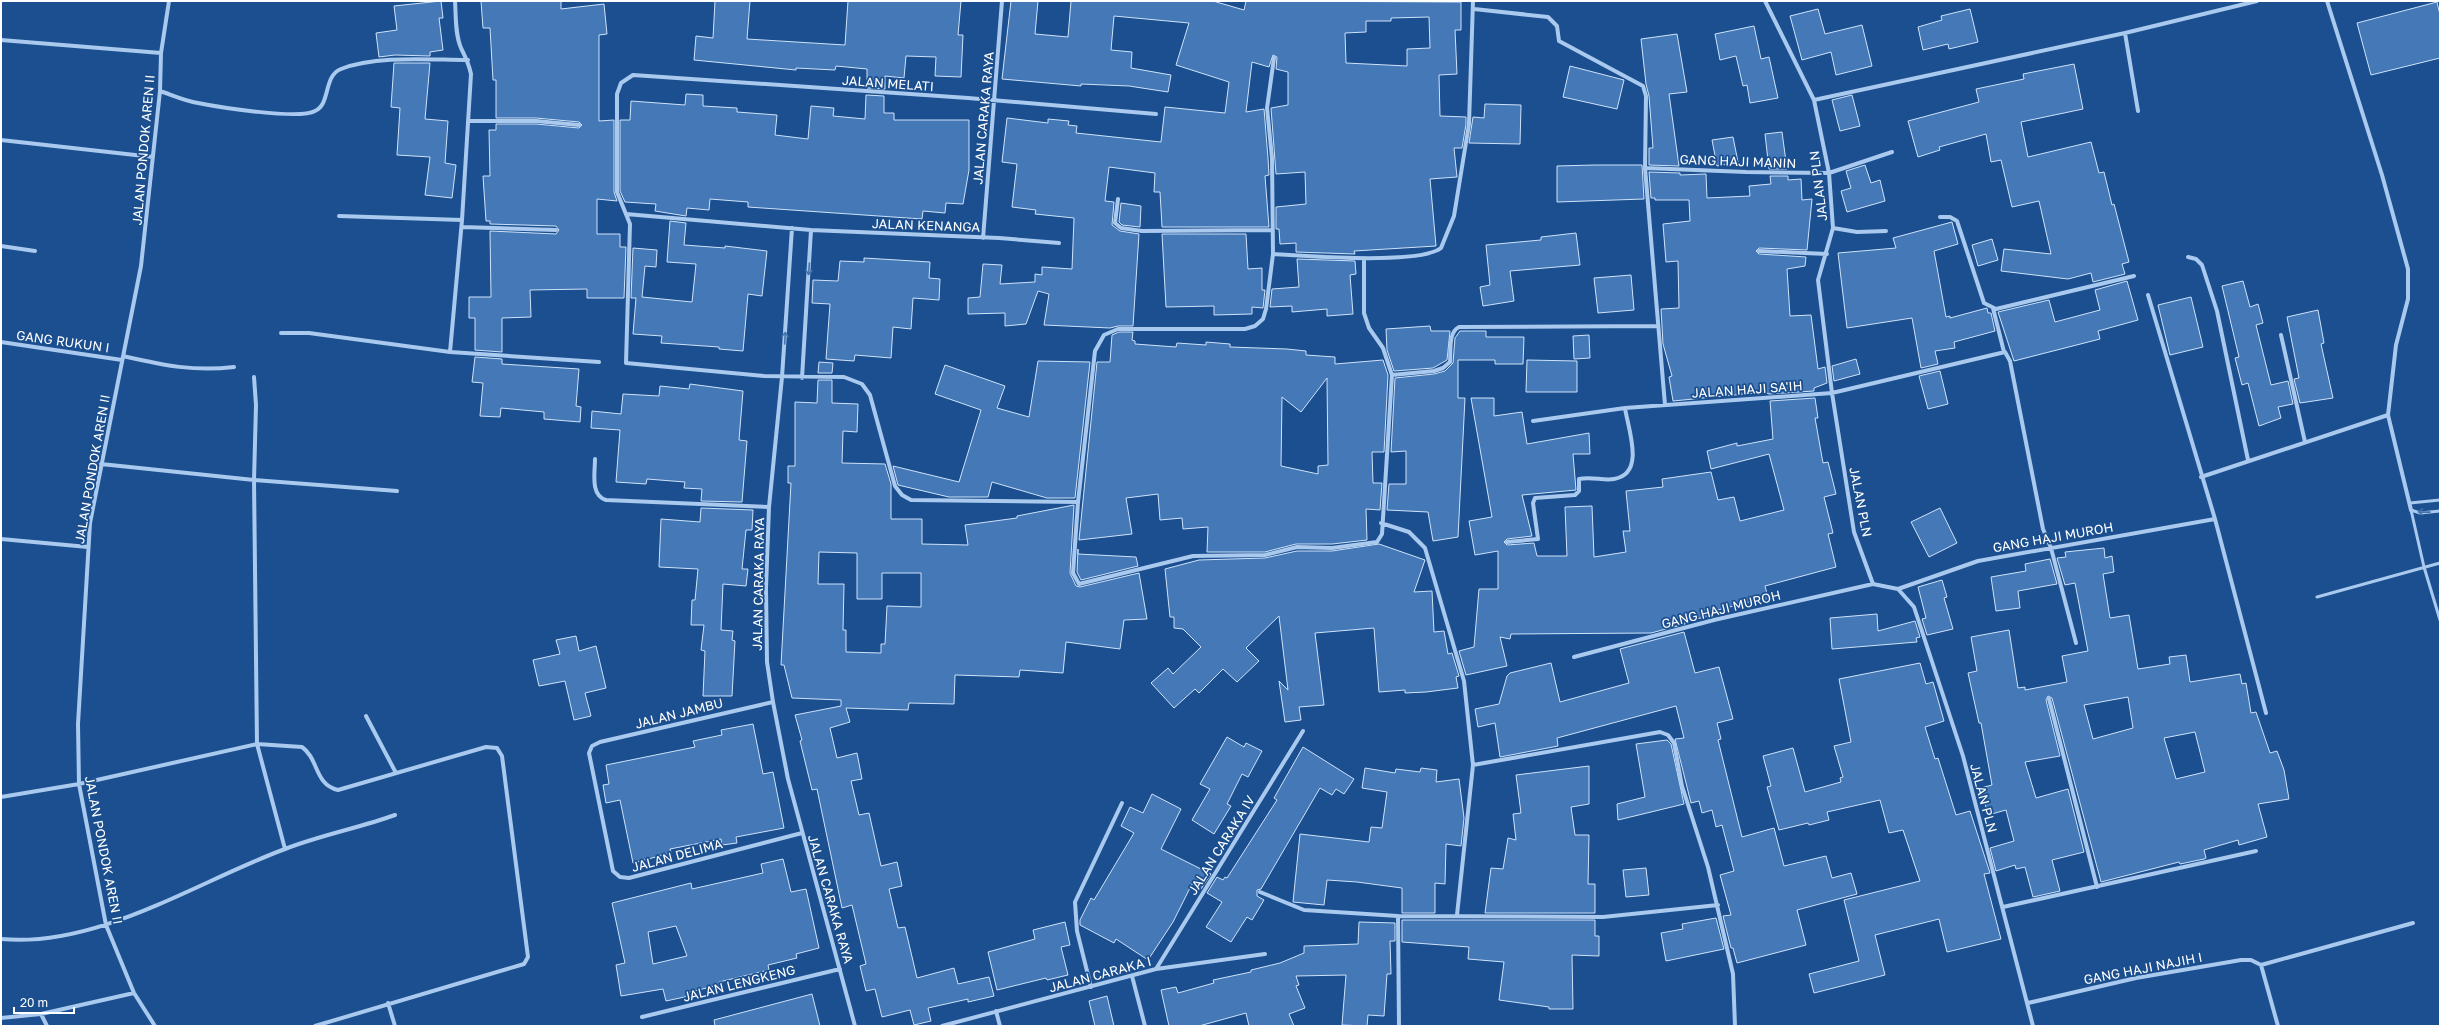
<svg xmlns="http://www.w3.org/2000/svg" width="2441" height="1027" viewBox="0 0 2441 1027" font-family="'Golos Text',sans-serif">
<rect width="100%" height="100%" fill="#1b4f8f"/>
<path fill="#4478b7" stroke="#cfe3fa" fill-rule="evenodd" d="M441,1L443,18H439L443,50L430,52V56L395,55L379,57L376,33L397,30L394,6Z
M481,1H561V9L604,4L607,34L599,35V121L614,120V192L617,201L597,199V234H620V247H626L624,298H587V289L530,290L531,317L502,318V352L475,350V318H469V297H491L490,231L556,234L559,230L556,226L490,224V221H486L483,176H490L489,130H496V124H536L579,128L582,125L579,122L536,118H496V80H493L490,28H483Z
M715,1H750L747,39L845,45L848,1H961L958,35H963L961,77L935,76L936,57L906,56L904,78L885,76V89L867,88V69L836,66L835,70L796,68V70L694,60L696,36L713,38Z
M1011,1H1038L1035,34L1068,37L1071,1H1213L1244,10L1246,1L1461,2V30H1455L1457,74L1439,75L1440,116L1466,117V124L1462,148H1454L1457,177L1430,179L1436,246L1354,251L1355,254L1296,252V243L1280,244L1279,229H1276V207L1306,204L1305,172L1276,174L1271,108L1288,105V72L1276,69L1277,57L1273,55L1269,67L1252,62L1246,112L1264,109L1268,158L1269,175L1265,176L1269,227H1162L1160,192H1154L1155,173L1109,167L1105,201L1114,202L1112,225L1120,231L1139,234L1133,326H1118L1110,328L1044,325L1049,294L1038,291L1026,324L1005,326V313L968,314V298L980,297L983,264L1002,265L1000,284L1035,282V274L1042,275V267L1072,269L1074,218L1035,214L1036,210L1012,207L1017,164L1002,162L1007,118L1048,123V119L1069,121L1068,125L1077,126L1076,133L1161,142L1165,107L1225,113L1229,82L1176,65L1189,23L1114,16L1111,50L1132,52L1131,68L1171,75L1168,92L1129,86L1081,84V86L1002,79ZM1429,17L1430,48L1407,49V66L1346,63L1345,33L1366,32V21H1391V18Z
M2437,2L2440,15V58L2371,75L2357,23Z
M1818,9L1825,34L1862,25L1872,66L1836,75L1831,52L1802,60L1790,16Z
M1970,9L1978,42L1949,49L1948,44L1923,50L1918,27L1942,20L1941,16Z
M1754,26L1761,59L1769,57L1778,98L1750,103L1747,85L1743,86L1736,56L1720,60L1715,34Z
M1677,34L1687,92L1669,94L1679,166L1649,165V148H1653L1649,96L1646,84L1641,39Z
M394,63H430L425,119L448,121L445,163L456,165L452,198L425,195L430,157L397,155L400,108L391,107Z
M2074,64L2083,109L2021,122L2028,157L2091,142L2099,173L2104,172L2112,205L2114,204L2129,262L2122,264L2125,274L2093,282L2091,273L2068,279L2001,271L2004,249L2051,254L2039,201L2012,207L2001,160L1991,162L1986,134L1939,147L1940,150L1918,157L1908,121L1979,102L1976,89L2024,79L2023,74Z
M1570,66L1624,80L1617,109L1563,97Z
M686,94L703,95V106L737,108V112L777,115L775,135L808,139L811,106L834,108L833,116L865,119L866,95L884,96V113H894V120H969V170L963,204L946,203L945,213L923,211L922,219L748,207V202L710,199L709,210L687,208L686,216L655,211L656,204L625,202L620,191V120H630L631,101L685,105Z
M1852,95L1860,126L1840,131L1832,100Z
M1485,104L1521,105L1520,144L1469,143L1473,117L1484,118Z
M1782,132L1787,169H1769L1765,134Z
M1733,137L1738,162L1717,166L1712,140Z
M1594,165H1642L1644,199L1557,202V166Z
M1865,165L1871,183L1880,180L1885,201L1847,212L1841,191L1851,188L1846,171Z
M1649,172L1680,173V175L1706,174L1707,198L1750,196L1749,186L1771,184L1770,176H1788V180L1801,179L1802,200L1812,199L1807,250L1759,248L1756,251L1759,254L1806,257L1805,266L1787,269L1790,316L1811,315L1818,369L1825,367L1827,383L1814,388V391L1769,394L1765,392L1673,401L1669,377L1672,376L1663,344L1661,309L1679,308L1678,261L1666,262L1663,224L1690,221L1689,200H1655V198H1651Z
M1121,203L1141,206L1140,227L1122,225L1119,222Z
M670,221L686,223L684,245L725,248V246L767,251L762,296L748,294L743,351L719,349V347L661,343L662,336L633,334L636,298H631L633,248L657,250L656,267L645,266L642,297L692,302L696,264L667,262Z
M1952,222L1958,244L1934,251L1946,317L1950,316V318L1987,308L1988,313H1991L1995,331L1954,342L1955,348L1935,351L1938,364L1921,368L1912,318L1847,328L1838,253L1896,248L1893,238Z
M1576,233L1580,265L1510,271L1514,301L1483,306L1480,287L1490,285L1486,245L1541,240V237Z
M1162,234H1246L1248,269L1262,268V290H1265L1263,308L1252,307V314L1214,315V306L1166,307Z
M1992,239L1998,260L1978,266L1972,245Z
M864,258L930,262L929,278L940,279L939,300L913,298L911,329L893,327L891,358L855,355L854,361L826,359L830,304L812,303L813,280L838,281L840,261L864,262Z
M1297,259L1355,261L1356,274L1350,275L1353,314L1327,316V309L1292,312V306L1270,307L1272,289L1299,287Z
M1631,275L1634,310L1598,313L1594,278Z
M2127,281L2138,320L2098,331L2100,339L2014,361L1998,312L2049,300L2055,322L2100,310L2095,290Z
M2243,281L2250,307L2258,304L2263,323L2256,325L2271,385L2288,381L2293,404L2278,407L2281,418L2259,426L2248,383L2242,385L2235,358L2239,357L2222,286Z
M2191,297L2203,347L2170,355L2158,305Z
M2318,310L2324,343L2321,344L2333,398L2300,403L2294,379L2299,378L2287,317Z
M1430,326L1431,331H1450L1447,360L1433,368L1394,371L1387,350L1386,329Z
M1460,331H1486V337H1524L1523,364H1495V360H1458V398H1465L1458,537L1433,541L1428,512L1387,510L1389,484H1406V451L1391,452L1395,378L1434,374L1445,371L1453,363L1455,338Z
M1119,332H1133L1132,340L1135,341V344L1176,347L1177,343L1206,345V342L1230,344V347L1287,349L1306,351V355L1335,357V364L1383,360L1388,375L1384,452H1372L1373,483H1382L1380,510L1366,509L1367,540L1332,544H1296L1265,552H1207L1208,527L1183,529L1182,518L1160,520L1158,494L1126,498L1132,534L1079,540L1097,362H1110L1112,335ZM1327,378L1328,465L1318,466V474L1281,466L1282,397L1301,412Z
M1589,335L1590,358L1574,359L1573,336Z
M475,357L502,359V364L579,369L576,406L581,407L580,422L544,419V412L501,408L500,417L480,416L483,383L472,382Z
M1856,359L1860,374L1834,381L1832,366Z
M1527,360L1577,361V392H1526Z
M1038,361L1090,362L1075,498H1047L992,482L988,497H949L898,485L893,466L959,482L981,410L935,394L945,365L1005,386L997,408L1029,417Z
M819,362L833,363L832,373H818Z
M1940,371L1948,404L1928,409L1919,376Z
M818,380H832V403L858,404L857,432L843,431L842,463L885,464L891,484V519H922V544L968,545L965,525L1017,518V516L1074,505L1070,573L1076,586L1080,587L1139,573L1147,619L1124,620L1120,649L1066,642L1063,673L1020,670L1019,677L955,675L954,704L909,703L908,710L846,708L850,722L830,728L837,758L857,753L862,779L851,781L859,815L869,813L881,866L897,862L902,886L889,889L898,928L905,927L917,978L954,968L958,984L989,977L994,996L968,1002V999L928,1008L931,1021L914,1025L910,1010L882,1017L875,989L866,991L860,966L866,964L852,905L842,908L817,789L812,790L800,741L802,740L795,715L841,706V700L792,698L784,665H781L791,483H788V466H795V402L817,403ZM819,552L857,553V599H882V573H921V607L887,606L885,644H881V653L846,652V630H843L844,584H818Z
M690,384L743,391L739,440L747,441L742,502L701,501L702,489L684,488L685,482L647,479L646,484L616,482L620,430L591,428L592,411L621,414L623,394L659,396L660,386L689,389Z
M1471,398H1494V416L1522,412L1527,444L1589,433L1590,454H1573L1576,490L1522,495L1532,536L1507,539L1504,542L1507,545L1534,543L1537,556H1567L1565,507L1592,506L1594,557L1626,552L1623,531H1630L1626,491L1663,487L1662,479L1711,472L1718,500L1734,497L1740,521L1784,510L1769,454L1711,469L1707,451L1737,443V446L1773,439L1770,401L1815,398L1818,418H1815L1823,463L1828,462L1836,494L1824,497L1833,533L1828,534L1836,567L1765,586L1769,601L1753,604V601L1706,613V617L1685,621V624L1651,633L1511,634L1510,639L1500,637L1507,666L1466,675L1459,651L1474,647L1479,589H1498V551L1475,555L1469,521L1492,517Z
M701,508L753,510L752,530H746L742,569H748L746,586L723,584L721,630L733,631L732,640L735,641L732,696H703L705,651L701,650L704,625H691L692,600H695L698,569L659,567L661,519L700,522Z
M1940,508L1957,543L1929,557L1911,522Z
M1379,544L1425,560L1414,592L1432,591L1434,632L1444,631L1448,654L1452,653L1459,676L1456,677L1458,688L1426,692L1405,693V690L1379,692L1374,628L1315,633L1324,705L1299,707L1301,720L1285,722L1279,681L1288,690L1279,616L1246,648L1259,661L1237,682L1223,669L1199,693L1195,689L1174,708L1151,683L1168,668L1173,674L1201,647L1183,629L1174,628V617H1170L1165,569L1199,560L1265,558L1297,551H1332Z
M2104,548L2105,558L2112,556L2114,572L2103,574L2110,618L2129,615L2138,669L2170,664L2169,657L2186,655L2190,682L2240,674L2242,684L2246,683L2251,713L2256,712L2270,753L2277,751L2284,770L2289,799L2258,804L2267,837L2239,845L2238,840L2204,850L2206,858L2204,859L2180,864L2179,862L2101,882L2052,698L2048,696L2046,700L2060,756L2025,762L2036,798L2068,789L2084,852L2052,860L2060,891L2033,897L2025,867L2016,869L2015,865L1996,871L1990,848L2014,841L2006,810L1988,815L1981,788L1992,785L1981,723H1979L1968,673L1977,671L1971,637L2009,630L2018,688L2025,687V690L2067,682L2062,656L2088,651L2075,583L2065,585L2057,558L2066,557L2065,552ZM2128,697L2133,728L2093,739L2084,705ZM2195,732L2205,772L2176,779L2164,738Z
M1078,549V554L1136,557L1138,566L1081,580L1077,572Z
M2050,559L2057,584L2018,591L2020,608L1996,611L1991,577L2026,571L2025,564Z
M1942,580L1947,597L1944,598L1953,629L1927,635L1922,619L1926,618L1918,587Z
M1877,614L1878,631L1915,621L1920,637L1916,638L1917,642L1832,649L1830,618Z
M1684,632L1695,673L1719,667L1733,719L1717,723L1721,739L1718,740L1742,837L1774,828L1784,866L1826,856L1832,878L1851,873L1857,894L1797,910L1806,945L1737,963L1733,948H1731L1723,916L1731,915L1720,875L1734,871L1722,825L1716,827L1712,810L1702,813L1699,801L1691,803L1675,739L1684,738L1676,706L1557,738L1558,746L1500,757L1495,723L1478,727L1475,709L1499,704L1507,676L1510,673L1551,663L1560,702L1629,683L1620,649Z
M576,636L579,651L596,646L606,688L585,693L591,716L574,720L565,681L539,686L533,660L560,654L556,640Z
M1920,663L1926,684L1933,682L1944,721L1925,727L1935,759L1938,758L1956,815L1970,811L1990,873L1984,874L2001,939L1947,952L1939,919L1875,935L1885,975L1814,993L1809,974L1859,961L1844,900L1920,881L1903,830L1889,833L1880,800L1827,812L1829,820L1809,825L1808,823L1779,830L1767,787L1771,786L1763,756L1793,748L1805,792L1841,782L1840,778L1843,777L1834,746L1851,742L1839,679Z
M753,724L763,774L773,772L784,828L736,837L737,843L722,845L721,839L670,849L671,853L633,863L620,800L606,803L603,785L609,784L606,765L695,747L693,741L722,735L721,730Z
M1227,737L1244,747L1246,743L1262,751L1248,777L1242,774L1227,804L1231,806L1214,834L1192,820L1210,789L1200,784Z
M1667,740L1671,744L1684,804L1618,820L1617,804L1645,797L1636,744Z
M1303,747L1354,779L1344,794L1336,789L1332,795L1320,788L1261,889L1257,890V896L1264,900L1252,920L1247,917L1231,942L1206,927L1222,902L1207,893L1217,877L1223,880L1225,877L1227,878L1277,800L1274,798Z
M1589,766V804L1571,807L1575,835H1589L1588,884H1595V913H1485L1491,868L1503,869L1508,838L1516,840L1513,814L1521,813L1516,775Z
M1365,768L1395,773L1396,769L1420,772L1421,768L1437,770L1436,782L1459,779L1464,818L1461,846L1446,844L1445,884L1435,883V913H1402V888L1357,882L1327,880L1324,905L1293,902L1300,834L1369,842L1371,827L1382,828L1387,792L1362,788Z
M1152,794L1181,809L1161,849L1211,874L1201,889L1192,884L1173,922L1148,960L1116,939L1114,943L1080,925V920L1091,898L1094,900L1134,833L1121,826L1130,807L1143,813Z
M783,859L791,892L806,889L819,948L796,954L797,958L768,965L769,970L719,982L720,985L689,992V996L666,1001L663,989L621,996L616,965L625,963L612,903L691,883L692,889L763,873L761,864ZM676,926L687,956L653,964L648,932Z
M1646,868L1649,895L1626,897L1623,870Z
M1716,918L1724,949L1666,961L1661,933L1683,929L1682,924Z
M1402,920H1595V936H1599V956L1572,955L1573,1009H1549V1007L1499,1000L1504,962L1468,959L1469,947L1402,942Z
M1065,922L1070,945L1061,947L1068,975L1047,980L1046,978L997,990L988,952L1035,939L1033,930Z
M1359,922L1395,923V941H1390L1391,974H1387L1384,1016L1368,1015L1367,1026L1342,1025L1346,975L1296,976L1299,985L1296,986L1305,1008L1289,1014L1294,1026H1249L1246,1013L1199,1026H1169L1161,990L1176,987L1178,993L1214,983L1213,980L1251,972V970L1280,963L1304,953V946L1358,944Z
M812,994L820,1026H715L714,1020Z
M1107,996L1114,1026H1095L1089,1001Z"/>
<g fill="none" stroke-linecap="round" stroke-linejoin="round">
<path stroke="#a9c9ee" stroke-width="3" d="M2410,503L2440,500
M2440,511L2420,513L2411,510L2424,567L2440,620
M2317,597L2440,563"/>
<path stroke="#a9c9ee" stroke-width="4" d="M1765,1L1814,100L1829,173L1833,228L1818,280L1832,393L1854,532L1873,584L1898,589L1914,607L1963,756L2033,1026
M2327,1L2382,175L2408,269V299L2396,345L2388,415L2411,510
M1474,9L1548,17L1557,26L1559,41L1643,86L1646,96L1645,168L1665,405
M2125,33L2138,111
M1,40L161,53
M1274,58L1267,108L1272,158L1273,254L1266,309L1263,319L1255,326L1245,329H1118L1104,335L1095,351L1078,502L1073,573L1079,584L1193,556L1265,555L1297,547L1332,548L1377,542L1382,534L1392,375L1383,348L1369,328L1364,313V258
M160,91C172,95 185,101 198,103C218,107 299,120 315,111C331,104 323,76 341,69C377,55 430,60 468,60
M1814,100L2125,33L2257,1
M469,121H536L579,125
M1,140L153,157
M1645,168L1746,172L1829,173L1892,152
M1118,199L1115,223L1121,228L1142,231L1272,230
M626,214L811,230L999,238L1059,243
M339,216L462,220
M1940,217H1950L1957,221L1984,303L1996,309L2134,276
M462,227L556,230
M792,228L782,377L769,507L766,588L767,662L773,702L788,779L855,1026
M1833,228L1857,232L1886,231
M983,238L1002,1
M1,246L35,251
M1759,251L1827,254
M1273,254C1305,256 1419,265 1441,248L1454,216L1469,124L1473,1
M2188,257L2196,259L2202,265L2217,311L2248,460
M2148,295L2215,519L2266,713
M1993,308L2004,352
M281,333H309L450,352L462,220L471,74C469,64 466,58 461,48C455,34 456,16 455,1
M2281,335L2305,442
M1,342L122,360
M450,352L599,362
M123,356C163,365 193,372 234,367
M1392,375L1434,371L1443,368L1450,362C1451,352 1448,332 1459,327L1658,326
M254,377L256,405L254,480L257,744L285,849
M802,378L811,230
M1533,421L1625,408L1832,393L2005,352L2010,361L2043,529L2051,548L2076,643
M595,459C595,473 590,495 606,500L769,507
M101,464L254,480L397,491
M2201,477L2388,415
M1078,502L911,500L902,495L895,486L870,395L862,384L844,377L764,376L626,363L630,224L617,192V94L621,83L633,75L968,98L1156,114
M1381,523L1409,532L1425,548L1464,681L1473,765L1660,732L1668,735L1674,743L1682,786L1708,867L1733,974L1735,1026
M1,539L88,547
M1507,542L1538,539L1533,503L1535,498L1575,495L1579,491V479C1591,476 1603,481 1614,479C1646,474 1628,429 1625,408
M1898,589L1978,561L2215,519
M1574,657L1714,620L1873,584
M2049,699L2097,887
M773,702L600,742L592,746L589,753L613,871L620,877L629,878L802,833
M366,716L396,773
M1,797L79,784L257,744L302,747C319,759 314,784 338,790L486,747L497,748L502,756L528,957L524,964L315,1026
M1260,892L1304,910L1398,916L1603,917L1718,905
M2003,907L2256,851
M1457,915L1473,765
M1398,916L1399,1026
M1,939C98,948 196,882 285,849C321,835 359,828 395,815
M2261,965L2413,923
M2261,965L2278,1026
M1156,969L1303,731
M1132,976L1145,1026
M1091,987L1077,931L1075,902L1122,803
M388,1003L395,1026
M2028,1003L2136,978L2241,960H2251L2261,965
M996,1011L1000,1026
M41,1014L47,1026
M642,1017L840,969
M1,1018L41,1014L134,993
M155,1026L134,993L106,925L79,784L78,724L90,523L141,266L160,91L161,53L169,1
M942,1026L1156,969L1265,954"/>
</g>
<defs><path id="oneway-shaft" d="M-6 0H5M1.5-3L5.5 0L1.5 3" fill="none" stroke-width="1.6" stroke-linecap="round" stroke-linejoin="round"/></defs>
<g stroke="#4674ac">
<use href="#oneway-shaft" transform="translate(809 269) rotate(94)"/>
<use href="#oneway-shaft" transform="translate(785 338) rotate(-87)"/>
<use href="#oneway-shaft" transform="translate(2424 512) rotate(-179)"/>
</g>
<g text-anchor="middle" stroke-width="3.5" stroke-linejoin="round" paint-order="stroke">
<g font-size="13" fill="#fff" stroke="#1b4f8f">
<text transform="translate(888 83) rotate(4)" y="5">JALAN MELATI</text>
<text transform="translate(983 118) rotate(-85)" y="5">JALAN CARAKA RAYA</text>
<text transform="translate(143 150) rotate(-85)" y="5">JALAN PONDOK AREN II</text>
<text transform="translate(1738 161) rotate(2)" y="5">GANG HAJI MANIN</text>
<text transform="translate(1818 186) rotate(-97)" y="5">JALAN PLN</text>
<text transform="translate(926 225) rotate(2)" y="5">JALAN KENANGA</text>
<text transform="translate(63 341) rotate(8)" y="5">GANG RUKUN I</text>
<text transform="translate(1747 389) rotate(-4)" y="5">JALAN HAJI SA'IH</text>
<text transform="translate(92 469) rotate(-80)" y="5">JALAN PONDOK AREN II</text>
<text transform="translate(1861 502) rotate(79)" y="5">JALAN PLN</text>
<text transform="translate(2053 537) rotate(-10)" y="5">GANG HAJI MUROH</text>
<text transform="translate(758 584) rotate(-89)" y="5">JALAN CARAKA RAYA</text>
<text transform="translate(1721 609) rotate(-14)" y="5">GANG HAJI MUROH</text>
<text transform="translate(679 713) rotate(-14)" y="5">JALAN JAMBU</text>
<text transform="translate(1984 798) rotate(75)" y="5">JALAN PLN</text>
<text transform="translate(1221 845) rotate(-58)" y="5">JALAN CARAKA IV</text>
<text transform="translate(104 850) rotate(79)" y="5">JALAN PONDOK AREN II</text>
<text transform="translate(677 855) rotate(-15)" y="5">JALAN DELIMA</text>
<text transform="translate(831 899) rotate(74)" y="5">JALAN CARAKA RAYA</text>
<text transform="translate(2143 968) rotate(-11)" y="5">GANG HAJI NAJIH I</text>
<text transform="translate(1100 974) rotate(-15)" y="5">JALAN CARAKA I</text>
<text transform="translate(739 983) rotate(-14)" y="5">JALAN LENGKENG</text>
</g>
</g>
<rect width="2441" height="1027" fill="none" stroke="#ffffff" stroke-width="4"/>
<path d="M14 1007v6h60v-6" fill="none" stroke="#ffffff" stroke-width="2"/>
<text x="20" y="1007" font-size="12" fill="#ffffff" stroke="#1b4f8f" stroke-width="3" paint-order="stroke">20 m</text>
</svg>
